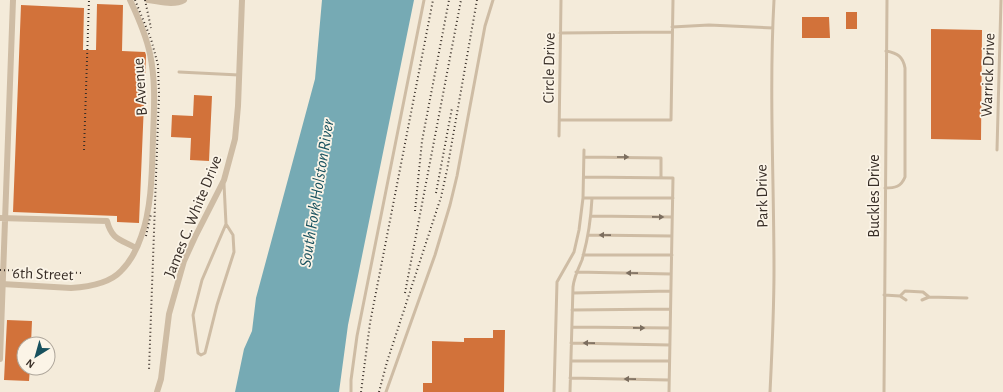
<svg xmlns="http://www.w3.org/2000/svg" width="1003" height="392" viewBox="0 0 1003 392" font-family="'Alegreya Sans',sans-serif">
<rect width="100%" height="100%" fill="#f4ebda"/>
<path fill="#76aab4" d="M322,0H414L348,325L339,392H235L244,349L252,331L256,298L315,79Z"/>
<path fill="#d2723a" d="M97,4L123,5L122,51L145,52L146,55L139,223L117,222V216L13,212L21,5L84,8L83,50H96Z
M846,12H857V29H846Z
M802,17H829L830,38H802Z
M931,29L982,30L981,140L931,139Z
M194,95L212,96L209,161L190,160L191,138L171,137L172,115L193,116Z
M7,320L32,321L31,344H24V368H30L29,381L4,380Z
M493,330H505L504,392H423V383H432V341L464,342V338H493Z"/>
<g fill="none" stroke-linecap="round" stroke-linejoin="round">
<path stroke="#cebca4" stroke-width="3" d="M672,27L709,25L773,28
M560,33L672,32
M179,72L239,75
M559,120H671L673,0
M559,136L561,0
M997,150L1001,0
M584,157L661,158V178
M584,177L673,178L669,392
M224,184L226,224L202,280L193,315L198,353L201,355L205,353L217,305L234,252L233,235L226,224
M885,188C895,188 901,187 905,177V68C903,57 898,53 886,51
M583,198H673
M591,216L672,217
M588,235L672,236
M583,255H672
M576,272L671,274
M573,293L671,291
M884,295L900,296
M929,297L967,298
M906,300L900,296L905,291L923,292L929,297L922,300
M572,310L670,309
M572,327L670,328
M571,343L670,345
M571,361H669
M570,378L669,380
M351,392V380L357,336L424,0
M386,392L435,255L450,205L457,176L485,26L493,0
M554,392L557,282L574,252L579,230L583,198L584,150
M570,392L573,287C574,277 578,269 582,260C588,239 591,219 592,198
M770,392C772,352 774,311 774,270C774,180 769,90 774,0
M884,392L887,0"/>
<path stroke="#cebca4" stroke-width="6" d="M148,0C159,1 173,6 184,0
M0,218L107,221C112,240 120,239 136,248
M2,284L71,288C87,287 109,284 121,271C130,262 137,249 141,237C152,208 152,169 153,138C154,110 156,82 150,54C146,35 138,17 130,0
M0,359L13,0
M157,392L161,379L169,314L184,261L195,237L224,180L235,139L238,106L242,0"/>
<path stroke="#382e27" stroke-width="2" stroke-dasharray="1 3" stroke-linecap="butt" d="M135,0L151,39L158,65L159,94L149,370
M145,0L151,28
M84,150L89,0
M436,193L452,108
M415,211L422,141L449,0
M146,236L151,214
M0,270L81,273
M405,293L461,0
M361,392L370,323L433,0
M379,392L387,362L441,197L447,170L477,0"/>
</g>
<defs><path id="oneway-solid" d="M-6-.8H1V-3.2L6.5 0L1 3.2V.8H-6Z"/></defs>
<g fill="#7c6e5f">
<use href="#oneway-solid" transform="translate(623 157)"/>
<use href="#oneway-solid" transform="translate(658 217) rotate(1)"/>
<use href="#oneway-solid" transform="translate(605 235) rotate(-179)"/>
<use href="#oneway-solid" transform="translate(632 273) rotate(-179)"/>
<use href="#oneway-solid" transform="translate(639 328) rotate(1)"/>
<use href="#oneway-solid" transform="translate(589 343) rotate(-179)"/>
<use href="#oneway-solid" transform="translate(630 379) rotate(-179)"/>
</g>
<g text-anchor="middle" stroke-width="3.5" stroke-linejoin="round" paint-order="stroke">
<g font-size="16" fill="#382e27" stroke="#fbf4e7">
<text transform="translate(548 68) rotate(-89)" y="6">Circle Drive</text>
<text transform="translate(987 75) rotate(-88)" y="6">Warrick Drive</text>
<text transform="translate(139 87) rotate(-94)" y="6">B Avenue</text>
<text transform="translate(761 196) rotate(-91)" y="6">Park Drive</text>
<text transform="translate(873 196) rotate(-90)" y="6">Buckles Drive</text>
<text transform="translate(192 216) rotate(-68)" y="6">James C. White Drive</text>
<text transform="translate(43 273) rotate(2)" y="6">6th Street</text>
</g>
<g font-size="17" font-style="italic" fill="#18515e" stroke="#fbf4e7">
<text transform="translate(316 193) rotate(-81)" y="6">South Fork Holston River</text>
</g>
</g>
<g transform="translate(36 356) rotate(217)"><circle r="19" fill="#fbf4e7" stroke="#ada59a"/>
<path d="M0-3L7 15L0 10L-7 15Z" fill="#18515e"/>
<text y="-6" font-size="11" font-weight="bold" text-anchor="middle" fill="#382e27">N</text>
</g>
</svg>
